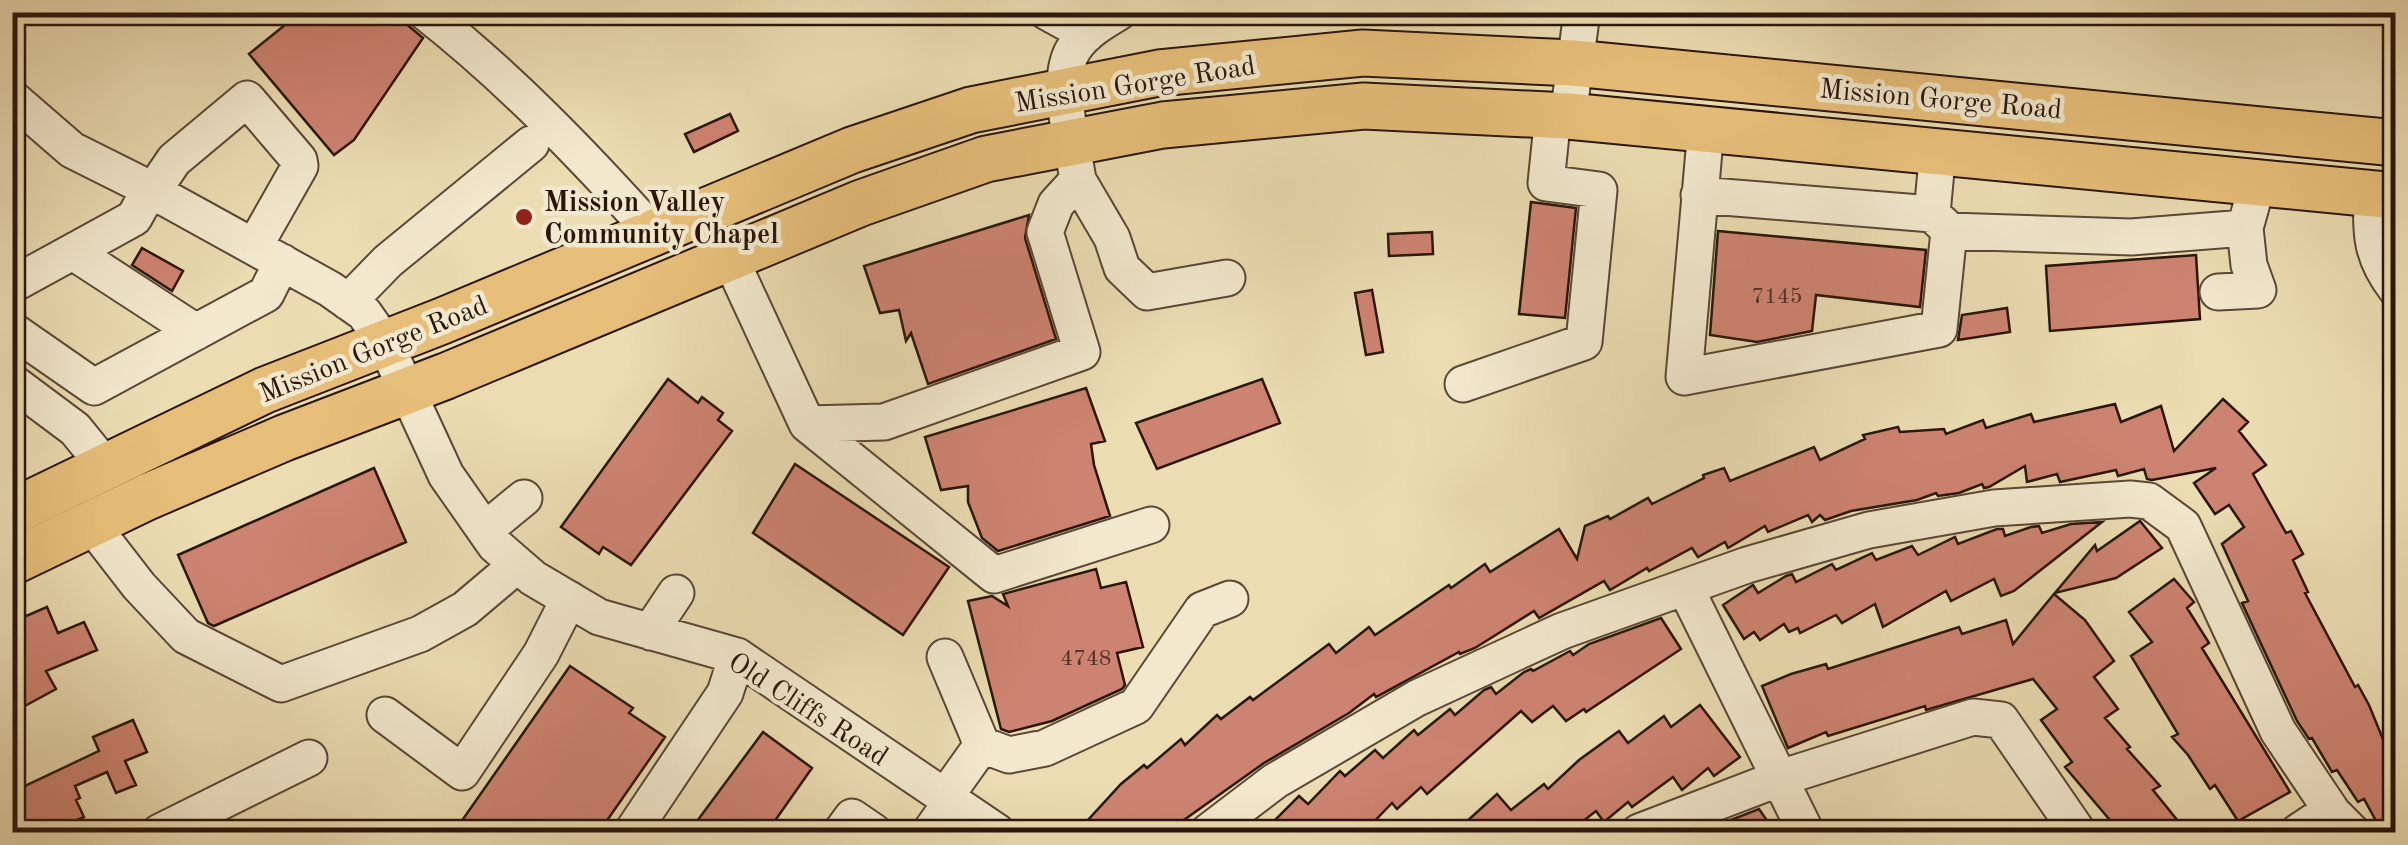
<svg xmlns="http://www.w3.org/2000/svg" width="2408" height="845" viewBox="0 0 2408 845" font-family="'Old Standard TT',serif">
<rect width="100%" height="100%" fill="#ebdcb2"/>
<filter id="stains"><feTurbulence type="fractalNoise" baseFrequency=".002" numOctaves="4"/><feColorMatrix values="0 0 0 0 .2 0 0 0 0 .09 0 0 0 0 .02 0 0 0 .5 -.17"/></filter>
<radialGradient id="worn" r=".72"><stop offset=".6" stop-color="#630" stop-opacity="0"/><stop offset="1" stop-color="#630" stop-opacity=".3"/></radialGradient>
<path fill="#cd8371" stroke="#2a150c" stroke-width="2.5" d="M301,12H392L423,38L354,140L334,155L249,54Z
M730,114L738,131L694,152L685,134Z
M1531,202L1576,208L1565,318L1519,314Z
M1029,215L1025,238L1056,339L928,384L911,333L906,341L899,310L880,313L864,266Z
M1718,231L1926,250L1920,307L1816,295L1812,331L1757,342L1710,335Z
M1432,232L1433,254L1389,256L1388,234Z
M142,248L183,271L172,291L132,265Z
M2196,255L2200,319L2050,331L2046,266Z
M1372,290L1383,352L1366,355L1355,293Z
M2007,308L2010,332L1958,340L1962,315Z
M668,379L698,403L702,397L723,413L718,420L732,431L631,565L603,547L599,554L561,527Z
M1262,379L1280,423L1157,469L1136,423Z
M1086,388L1105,441L1091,444L1094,465L1110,516L998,551L982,538L968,502V486L941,490L925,437Z
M2223,399L2248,422L2239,431L2266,465L2253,474L2286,533L2291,531L2303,554L2293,560L2308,592L2305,593L2355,687L2358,685L2369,705L2396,771V832H2382L2364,799L2358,802L2337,770L2332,772L2312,738L2309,739L2297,721L2242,603L2248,601L2222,544L2244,527L2229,505L2215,514L2194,483L2216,468L2152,480L2147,479L2144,469L2118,476L2116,470L2060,482L2057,474L2027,482L2025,466L1989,487L1984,488L1982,484L1959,493L1938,496L1936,493L1917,500L1851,511L1825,520L1820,515L1812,522L1808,515L1768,532L1765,526L1728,548L1725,542L1698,557L1692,548L1649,571L1647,568L1610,590L1604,581L1539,618L1534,611L1475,648L1460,654L1459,652L1376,697L1374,694L1349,713L1264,763L1167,832H1100L1088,820L1121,784L1144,765L1147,768L1181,739L1185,745L1217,715L1221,719L1250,697L1253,700L1329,644L1336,653L1369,627L1375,635L1449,585L1451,588L1485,564L1490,572L1559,529L1577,559L1585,526L1608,516L1610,519L1648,498L1652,504L1704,478L1703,475L1724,468L1730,481L1814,447L1820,460L1865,439L1863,435L1898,427L1900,432L1944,429L1946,434L1983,420L1986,428L2031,414L2034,422L2115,404L2121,422L2161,406L2174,451Z
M795,464L949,567L903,635L753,533Z
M374,468L406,542L214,626L208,623L178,555Z
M2140,521L2162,548L2116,578L2055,593L2095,545L2097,551Z
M2102,522L2014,591L2001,596L1994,579L1951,601L1946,591L1883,627L1875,604L1842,623L1836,615L1800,633L1798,628L1789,632L1784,624L1760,640L1754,632L1744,639L1723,605L1753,585L1758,593L1786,576L1792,574L1796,582L1832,564L1836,570L1872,553L1876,560L1912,546L1918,555L1955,537L1958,544L1997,529H2003L2005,536L2031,527L2039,526L2042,533L2071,524Z
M1096,569L1101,588L1126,582L1143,647L1117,653L1125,685L1122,689L1052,721L1009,732L1001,729L968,601L992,596L1008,606L1003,594Z
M2174,579L2194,602L2187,608L2209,643L2202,648L2290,792L2238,821L2215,785L2210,789L2188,755L2172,737L2178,734L2131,656L2152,642L2129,612Z
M2054,594L2085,620L2114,661L2094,677L2118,709L2105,718L2130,747L2127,749L2160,786L2153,790L2178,821L2161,832H2120L2065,767L2072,762L2041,720L2057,709L2033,679L1926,710L1925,706L1828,736L1826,732L1788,748L1762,686L1791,674L1826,664L1828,669L1959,627L1962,634L2006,620L2013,644Z
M47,607L58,633L84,622L97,650L46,671L56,689L12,713V622Z
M1661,618L1681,649L1586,712L1584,709L1566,721L1553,706L1532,722L1521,711L1427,794L1421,787L1397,809L1392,803L1364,832H1263L1299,796L1308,804L1340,771L1345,776L1375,750L1383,758L1414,730L1418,735L1450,709L1455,715L1484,690L1491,687L1496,694L1524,672L1531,669L1533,671L1570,651L1573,655L1589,644Z
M570,666L633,708L629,713L665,737L599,832H454Z
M1700,705L1740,757L1714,776L1708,768L1682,790L1673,777L1632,807L1628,802L1604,822L1596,811L1569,832H1455L1497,794L1511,810L1544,784L1548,789L1579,760L1619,731L1628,743L1664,716L1671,727Z
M133,720L147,752L125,761L136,785L116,793L107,772L75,786L80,798L76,800L84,817L48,832H29L21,818L12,823V792L99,751L93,737Z
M763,732L812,768L767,832H689Z
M1759,809L1775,832H1711L1728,821Z"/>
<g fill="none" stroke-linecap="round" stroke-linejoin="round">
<defs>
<path id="minor" d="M425,12C509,78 583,155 654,234
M1047,12L1087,34
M12,98L72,150L138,183L330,289L364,313L385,343L446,475L495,545L533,578L599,617L737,656L997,832
M1568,116L1582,12
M1706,128L1684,377L1939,329L1949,231L2131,237L2245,228L2258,181
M1938,149L1932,214L1949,230
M1078,180L1112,238L1122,268L1147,292L1227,278
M153,191L174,160L247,99L299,160L300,166L254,247
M2372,193C2371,234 2370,255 2396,289
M1699,195L1932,214
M73,252L196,332
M730,258L807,424L884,422L1082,352L1045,232L1056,204L1078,180C1073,145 1053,77 1075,47C1086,31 1103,22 1119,12
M12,285L134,218L150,189
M2218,292L2258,290L2249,265L2245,228
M348,302L388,261L531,144
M12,330L94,387L266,294L282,262
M12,382L75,429L106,467
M1463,384L1584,342L1599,190L1546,183L1553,115
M807,424L994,575L1151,525
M91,524L139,586L186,636L281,684L420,634L465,609L517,565
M485,530L524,498
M1686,589L1806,832
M650,632L676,593
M945,657L982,745
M385,715L462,772L541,654L569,599
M945,797L982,745L1009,755L1045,748L1136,706L1202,610L1230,599
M160,832L309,758
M632,832L725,693L737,656
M841,832L852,817L874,832
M930,832L952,801
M1208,832L1275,781L1417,698L1562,631L1747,565L1869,530L1994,508L2130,499L2149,501L2183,526L2278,731L2333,813L2352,832
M1639,832L1780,778L1973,717L2001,720L2078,832
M2298,832L2331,810"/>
<path id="major" d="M12,512L265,390L442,321L852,150L971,110L1159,73L1363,53L1573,63L2396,143
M12,562L147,497L284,438L446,376L861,203L986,159L1163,125L1364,106L1568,116L2396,196"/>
</defs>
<use href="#minor" stroke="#5a4736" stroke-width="39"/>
<use href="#major" stroke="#2a150c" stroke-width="49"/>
<use href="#minor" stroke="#f2e8cd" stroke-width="35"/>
<use href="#major" stroke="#e6be79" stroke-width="45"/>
</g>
<circle fill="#8f2418" stroke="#f2e8cd" stroke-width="4" cx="524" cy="217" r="10"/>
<g text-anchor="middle" stroke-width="9" stroke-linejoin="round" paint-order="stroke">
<g font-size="22" fill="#533025">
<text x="1777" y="303">7145</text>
<text x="1086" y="665">4748</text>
</g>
<g font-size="28" fill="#2a150c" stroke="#f2e8cd">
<text transform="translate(1135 83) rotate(-9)" y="10">Mission Gorge Road</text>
<text transform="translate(1941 98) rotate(5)" y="10">Mission Gorge Road</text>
<text transform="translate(373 348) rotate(-22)" y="10">Mission Gorge Road</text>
<text transform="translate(809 708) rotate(33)" y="10">Old Cliffs Road</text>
</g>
<g font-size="28" font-weight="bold" fill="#2a150c" stroke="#f2e8cd" text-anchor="start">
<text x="544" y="211">Mission Valley<tspan x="544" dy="32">Community Chapel</tspan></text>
</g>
</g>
<rect width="2408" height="845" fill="none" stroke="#ebdcb2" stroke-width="50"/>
<rect x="15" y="15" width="2378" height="815" fill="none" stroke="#2a150c" stroke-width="5"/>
<rect x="25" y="25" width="2358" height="795" fill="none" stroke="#2a150c" stroke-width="2.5"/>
<rect width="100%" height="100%" filter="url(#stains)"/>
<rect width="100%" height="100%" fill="url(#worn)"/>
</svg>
